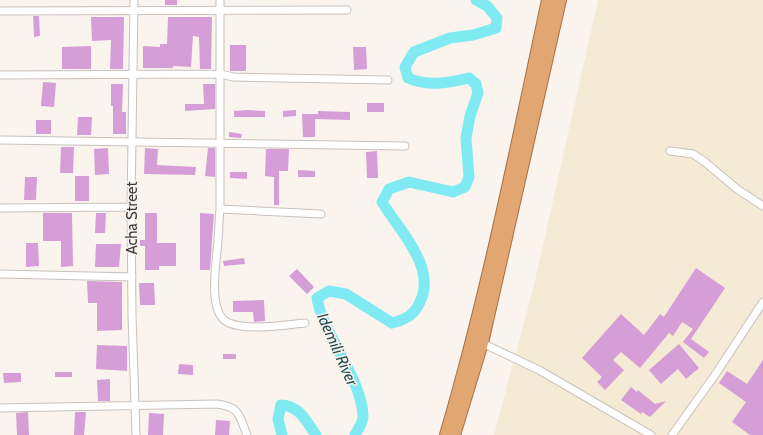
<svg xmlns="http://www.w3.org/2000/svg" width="763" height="435" viewBox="0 0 763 435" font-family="Cabin,sans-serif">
<rect width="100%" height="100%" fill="#fbf3ee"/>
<path fill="#f5ead5" d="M598,0H763V435H494L535,281Z"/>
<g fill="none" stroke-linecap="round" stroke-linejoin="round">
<path stroke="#7feaf2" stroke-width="11" d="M282,435L278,419L281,405C300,406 306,421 316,435
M355,435C358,429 364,422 363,415C361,377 323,335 317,298L329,291L346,294L392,323C407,319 414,315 420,302C437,267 399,230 382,202L389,189L409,182L453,192L465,187L469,177L466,138L470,116L478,93L476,84L469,78C448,83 429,87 408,78L405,67L414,52L450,38L473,35L496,28L497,18L487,6L476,0"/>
</g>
<path fill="#d69ed7" d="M165,0H177V5H165Z
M33,16H39L40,36L34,37Z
M91,17H124L123,69H110L111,40L92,41Z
M168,17H212L211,69H200L199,37L193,36L191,67L173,66V68H143V46L160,47V44H167Z
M230,45H246V71H230Z
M91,46V69H62V47Z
M353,47H366L367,69L354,70Z
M43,82L56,83L54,107L41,106Z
M111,84H123L122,112H126V134H113V106H111Z
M203,84H215V109L185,111V104H204Z
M367,103H384V112H367Z
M247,110L265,111V117H234V111Z
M296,110V116L283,117V111Z
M318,111L350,112V120L315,119V137H303L302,114H318Z
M78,117H92L91,135H77Z
M36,120H51V134H36Z
M229,132L242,134L241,138L229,137Z
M61,147H74L73,173H60Z
M108,148L109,174L95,175L94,149Z
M145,148L158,149L157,165L196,167L195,175L144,174Z
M208,148H215V177L205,176Z
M266,149H289L288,171H279V205H274V177L265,176Z
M377,151L378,178H367L366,152Z
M298,170L315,171V177H298Z
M230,172H247V179L230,178Z
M75,176H89V201H75Z
M25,177H37L36,200H24Z
M43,213H72L73,266L61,267V241H43Z
M96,213H106L105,233H95Z
M145,213H157V243H176V266H159V270H145V246H140V240H145Z
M200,213L214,214L210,270H200Z
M26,243H38L39,266L26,267Z
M96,244H121L119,267H95Z
M244,258L245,264L224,266L223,261Z
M696,268L725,288L691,339L709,352L704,358L683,342L693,329L682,322L673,336L669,333L640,368L621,352L613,360L624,370L605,390L597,382L602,377L582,358L621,314L644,335L660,314L664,317Z
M297,269L314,287L307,294L289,276Z
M87,281L122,282V330L97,331V303H88Z
M139,283H154L155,305H140Z
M264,300L265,321L254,322L253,312H233V301Z
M679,344L699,368L686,379L678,369L661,384L649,370Z
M97,345L127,346V371L96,369Z
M223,354H236V359H223Z
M763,360V435H750L732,422L746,402L719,383L727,371L747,384Z
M179,364L193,365V375L178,374Z
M55,372H72V377H55Z
M3,373H21V382L4,383Z
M110,379V401H98L97,380Z
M631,387L637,392L638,390L655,404L666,401L650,417L642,412L641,414L621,400Z
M28,412L29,435H17L16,413Z
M75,412H86L84,435H74Z
M149,413L164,414L163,435H148Z
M216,420L230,421L229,435H215Z"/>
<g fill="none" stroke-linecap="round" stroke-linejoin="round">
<defs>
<path id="minor" d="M134,0L131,207L132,315L136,435
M220,0V209C219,219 219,230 218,240C217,259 206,314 229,323C249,331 284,325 305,323
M0,11L347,10
M0,75L221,74L233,77L388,80
M0,140L405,146
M670,151L693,154L705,162L737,189L763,206
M0,208L131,207
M220,209L321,214
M0,274L132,277
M482,343L539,370L651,435
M0,408L217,404C240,407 239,415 247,435
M672,435L715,375L763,302"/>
<path id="trunk" d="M446,435C488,292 517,146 548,0
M454,435L482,343L560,0"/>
</defs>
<use href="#minor" stroke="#c8c1bc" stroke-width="9"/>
<use href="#trunk" stroke="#a37248" stroke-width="14"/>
<use href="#minor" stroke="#fff" stroke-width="7"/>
<use href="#trunk" stroke="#e2a673" stroke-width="12"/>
</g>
<g text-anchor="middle" stroke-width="3" stroke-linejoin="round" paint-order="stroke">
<g font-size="15" fill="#3e3a39" stroke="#fbf3ee">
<text transform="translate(132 218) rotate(-90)" y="5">Acha Street</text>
</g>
<g font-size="16" font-style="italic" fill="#1f4f53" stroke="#fbf3ee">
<text transform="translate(338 349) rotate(66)" y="6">Idemili River</text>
</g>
</g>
</svg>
